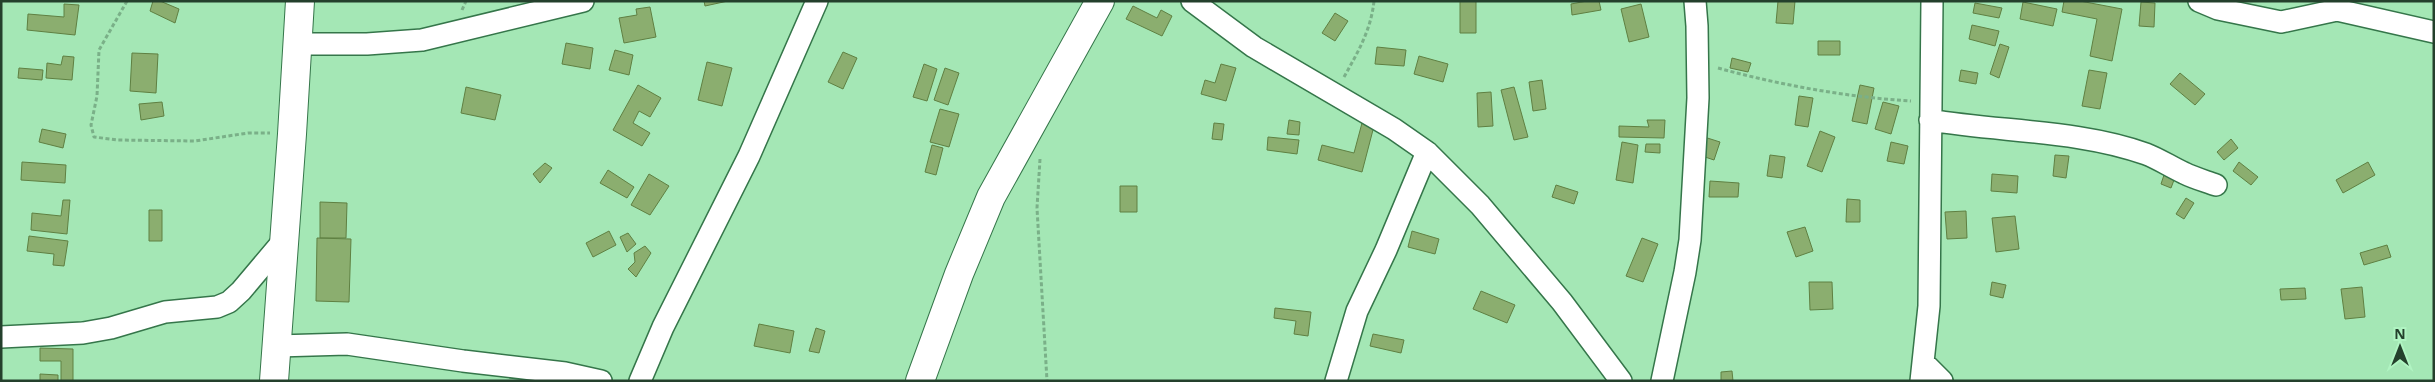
<svg xmlns="http://www.w3.org/2000/svg" width="2435" height="382" viewBox="0 0 2435 382" font-family="'Noto Sans',sans-serif">
<rect width="100%" height="100%" fill="#a4e7b5"/>
<path fill="#8bae6f" stroke="#5f8042" d="M153,1H160L179,9L175,23L150,11Z
M704,1H728L705,6Z
M1460,1H1476V33H1460Z
M1587,1H1599L1601,10L1572,15L1571,4Z
M1778,1H1795L1793,24L1776,23Z
M2064,1H2080L2122,9L2112,61L2090,56L2097,19L2062,12Z
M2023,2L2057,9L2053,26L2020,19Z
M2141,2L2155,3L2154,27L2139,26Z
M1975,3L2002,8L1999,18L1973,13Z
M64,4L79,5L75,35L27,30L28,14L64,17Z
M1641,4L1649,37L1629,42L1621,9Z
M1133,6L1157,18L1161,10L1172,16L1162,36L1126,19Z
M650,7L656,37L624,43L619,18L637,15L636,9Z
M1335,13L1348,21L1335,41L1322,33Z
M1972,25L1999,31L1995,46L1969,39Z
M1818,41H1840V55H1818Z
M566,43L593,48L590,69L562,64Z
M2000,44L2009,47L1999,78L1990,74Z
M1377,47L1406,50L1404,66L1375,64Z
M615,50L633,55L629,75L609,70Z
M843,52L857,58L843,89L828,82Z
M132,53L158,54L156,93L130,91Z
M63,56L74,57L72,80L46,78L47,63L61,65Z
M1419,56L1448,64L1443,82L1414,74Z
M1732,58L1751,63L1748,72L1730,68Z
M707,62L732,68L722,106L698,100Z
M924,64L937,69L927,101L913,97Z
M1221,64L1236,68L1226,101L1201,94L1205,80L1215,83Z
M19,68L43,70L42,80L18,78Z
M945,68L959,73L948,105L934,100Z
M1961,70L1978,73L1976,84L1959,81Z
M2089,70L2107,73L2100,109L2082,106Z
M2180,73L2205,94L2195,105L2170,84Z
M1542,80L1546,109L1533,111L1529,82Z
M638,85L661,98L650,117L639,111L633,123L650,133L642,146L613,130Z
M1860,85L1874,88L1867,124L1852,121Z
M466,87L501,95L495,120L461,113Z
M1514,87L1528,137L1514,140L1501,90Z
M1491,92L1493,126L1478,127L1477,93Z
M1799,96L1813,98L1808,127L1795,125Z
M162,102L164,116L141,120L139,104Z
M1883,102L1899,106L1891,134L1875,129Z
M940,109L959,114L949,147L930,142Z
M1289,120L1300,122L1299,135L1287,134Z
M1647,120H1665L1664,138L1619,137V126L1649,127Z
M1214,123L1224,124L1222,140L1212,139Z
M1362,123L1374,126L1362,172L1318,160L1322,145L1354,153Z
M42,129L66,134L63,148L39,142Z
M1820,131L1835,137L1822,172L1807,166Z
M1701,136L1720,142L1714,160L1696,154Z
M1268,137L1299,140L1297,154L1267,150Z
M2231,139L2238,148L2224,160L2217,152Z
M1622,142L1638,145L1633,183L1616,180Z
M1891,142L1908,146L1904,164L1887,161Z
M1646,144H1660V153L1645,152Z
M932,145L943,148L936,175L925,172Z
M1770,155L1785,157L1782,178L1767,176Z
M2055,155L2069,156L2066,178L2053,176Z
M22,162L66,165L65,183L21,180Z
M2239,162L2258,177L2251,185L2233,171Z
M2368,162L2375,175L2343,193L2336,180Z
M545,163L552,168L540,183L533,174Z
M2166,169L2177,172L2171,188L2161,184Z
M608,170L634,187L627,198L600,183Z
M649,174L669,186L650,215L631,205Z
M1992,174L2018,176L2017,193L1991,191Z
M1710,181L1739,183L1738,197H1709Z
M1556,185L1578,192L1574,204L1552,197Z
M1120,186H1137V212H1120Z
M2186,198L2194,203L2184,219L2176,214Z
M1847,199L1860,200V222H1846Z
M63,200H70L67,234L31,230L32,213L61,216Z
M320,202L347,203L346,238H320Z
M149,210H162V241H149Z
M1966,211L1967,238L1947,239L1945,212Z
M2015,216L2019,249L1996,252L1992,218Z
M1805,227L1813,251L1796,257L1787,232Z
M609,231L616,245L593,257L586,243Z
M1412,231L1439,239L1435,254L1408,247Z
M628,233L636,244L627,252L620,237Z
M29,236L68,241L64,266L53,265L54,254L27,251Z
M317,238L351,239L349,302L316,301Z
M1642,238L1658,244L1643,282L1626,276Z
M2387,245L2391,257L2364,265L2360,253Z
M645,246L651,253L636,277L628,269L635,262L634,253Z
M1809,282H1832L1833,309L1810,310Z
M1992,282L2006,285L2003,298L1990,295Z
M2362,287L2365,317L2345,319L2341,289Z
M2305,288L2306,299L2281,300L2280,289Z
M1481,291L1515,305L1507,323L1473,309Z
M1275,308L1311,312L1308,336L1294,334L1296,321L1274,318Z
M759,324L794,331L790,353L754,346Z
M816,328L825,331L819,353L809,351Z
M1373,334L1404,340L1401,353L1370,346Z
M40,348L73,349V381H61V361H40Z
M1732,371L1733,381H1721V372Z
M40,374L58,375V381H40Z"/>
<g fill="none" stroke-linecap="round" stroke-linejoin="round">
<defs>
<path id="street" d="M1192,1L1254,47L1394,129L1427,152L1480,205L1562,302L1621,381
M2199,1L2218,9L2281,22L2337,10L2434,32
M296,44H367L422,40L583,1
M1930,120C2000,132 2080,130 2146,154C2159,159 2171,167 2184,173C2194,178 2205,181 2216,185
M1,337L83,333L111,328L165,312L217,307L229,302L241,291L284,240
M277,346L347,344L463,361L565,373L601,381
M1924,363L1942,381
M640,381L663,327L749,156L817,1
M1336,381L1357,311L1386,250L1427,152
M1662,381L1685,272L1690,240L1698,98L1697,26L1695,1
M1921,381L1929,306L1932,1"/>
<path id="secondary" d="M274,381L292,134L300,1
M920,381L959,274L991,197L1100,1"/>
</defs>
<use href="#street" stroke="#35764a" stroke-width="24"/>
<use href="#secondary" stroke="#35764a" stroke-width="30"/>
<path stroke="#7ab088" stroke-width="3" stroke-dasharray="4 2.5" stroke-linecap="butt" d="M127,1L99,50L97,96L91,125L94,137L118,140L195,141L248,133H270
M462,10L466,1
M1718,68C1780,85 1846,97 1911,101
M1344,77C1358,52 1371,30 1374,1
M1040,159L1037,208L1047,381"/>
<use href="#street" stroke="#fff" stroke-width="21"/>
<use href="#secondary" stroke="#fff" stroke-width="28"/>
</g>
<rect width="2435" height="382" fill="none" stroke="#24402c" stroke-width="5"/>
<g transform="translate(2400 347)" stroke="#b0f4c2" stroke-width="4" paint-order="stroke">
<path d="M0-4L9 19L0 12L-9 19Z" fill="#24402c"/>
<text y="-8" font-size="14" font-weight="bold" text-anchor="middle" fill="#24402c">N</text>
</g>
</svg>
